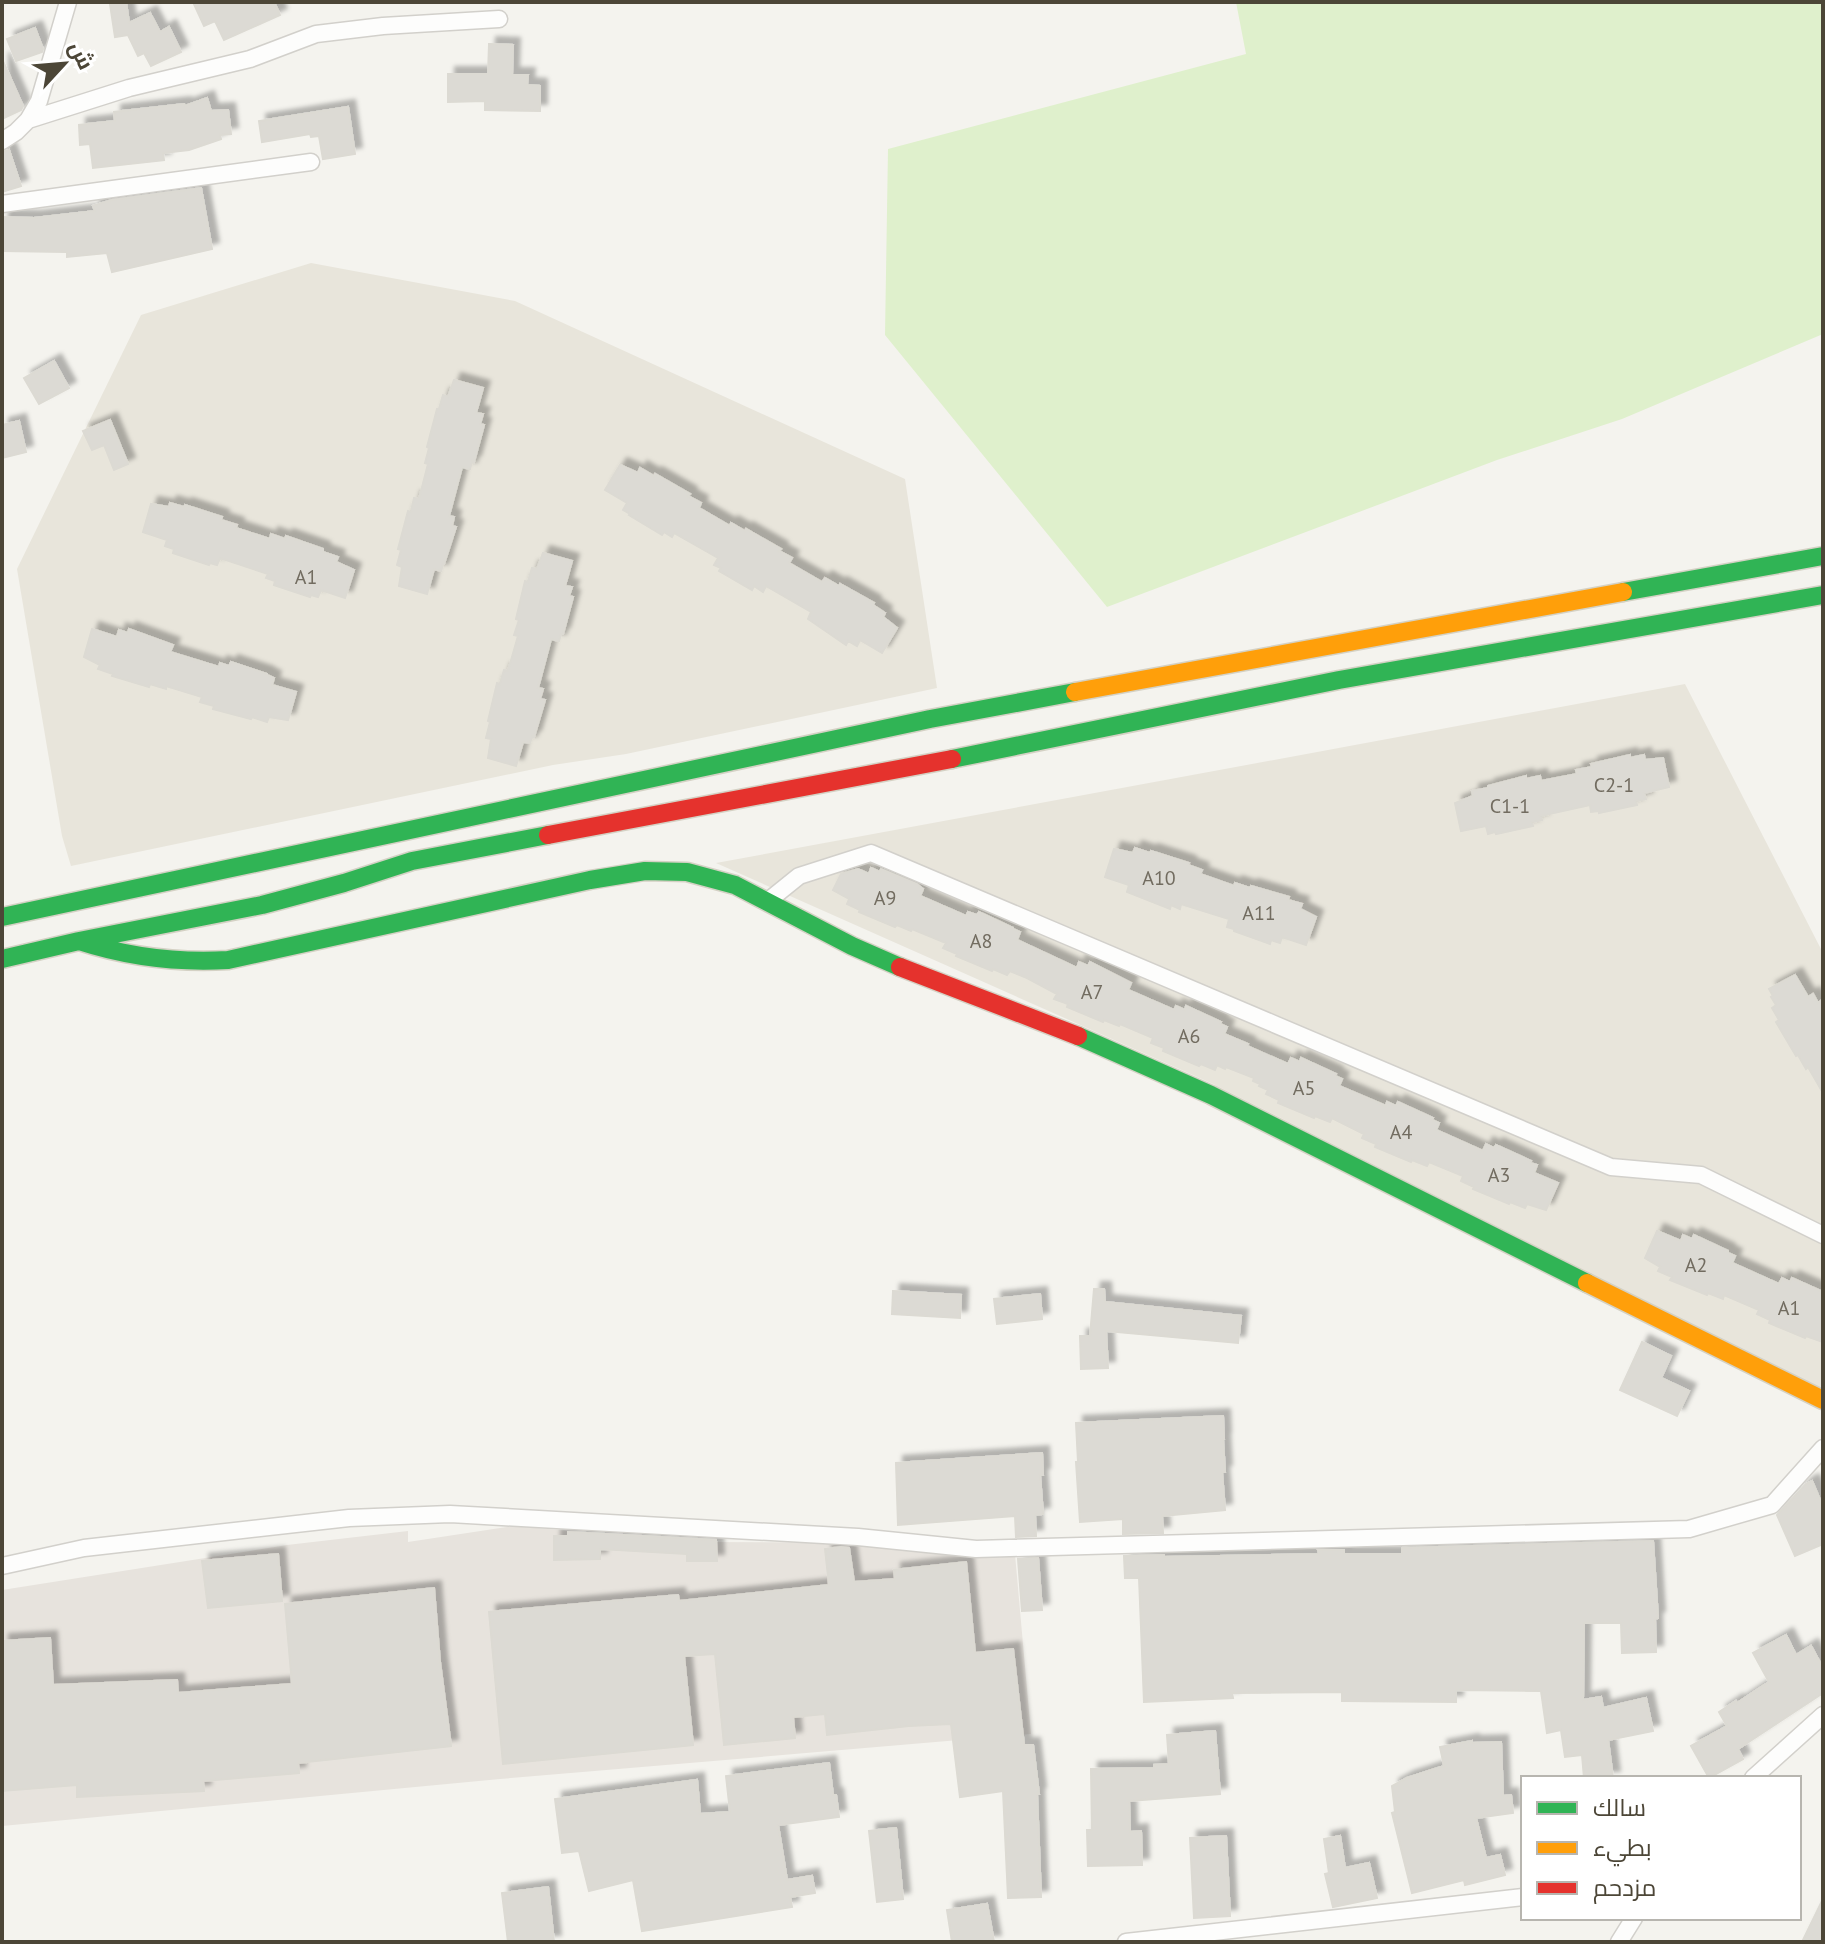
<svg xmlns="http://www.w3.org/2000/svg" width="1825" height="1944" viewBox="0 0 1825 1944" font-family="'PT Sans',Cairo,sans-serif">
<defs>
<filter id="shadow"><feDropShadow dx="7" dy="-7" stdDeviation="2" flood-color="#0004"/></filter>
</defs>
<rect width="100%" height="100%" fill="#f4f3ee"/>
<path fill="#e8e5db" d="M311,263L515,301L905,479L937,688L626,754L553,765L71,866L62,836L17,569L141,315Z
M1685,684L1823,953V1390L1213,1084L716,863Z"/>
<path fill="#e7e3dd" d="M514,1526L696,1542L1014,1543L1031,1734L500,1779L2,1826V1590L287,1545L408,1531V1542Z"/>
<path fill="#dff0cc" d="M1236,2H1823V334L1622,419L1497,460L1107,607L885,335L888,149L1246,54Z"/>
<path fill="#dcdad4" stroke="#dcdad3" stroke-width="2" filter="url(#shadow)" d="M126,2L129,23L150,13L160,32L169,27L181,52L151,66L144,53L138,56L128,35L115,37L110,4Z
M193,2H274L280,15L224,40L215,21L204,26Z
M35,28L43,49L42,52L16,61L7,39Z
M489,44L513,45L512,75H528L527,85L540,86V111L485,110V101L448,102V74H488Z
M2,59L23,106L21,110L2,119Z
M207,98L211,111L228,110L231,134L220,135L221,139L189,150L163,153L164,160L93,168L90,144L80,145L79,125L115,121L114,112L184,104L185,106Z
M348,107L355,154L323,159L319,136L311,137L310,134L262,142L259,121Z
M9,150L21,186L2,192V152Z
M201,188L212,249L112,272L107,253L67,257V252L2,251V217L34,218L95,211L93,206L112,200Z
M54,361L69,388L39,404L24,378Z
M454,380L483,388L476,413L483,414L480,424L484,425L474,462L472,461L470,469L462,467L449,516L454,517L452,526L456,527L444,564H443L441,571L434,569L427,594L399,586L402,567L397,565L401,550L398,549L408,511L411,512L414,498L419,499L428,464L425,463L429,448L427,447L437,409H439L443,395L448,397Z
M110,420L128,464L114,470L104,445L92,450L83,431Z
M19,421L26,452L2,458V425Z
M620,465L638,473L640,468L654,476L655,474L690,494L688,496L701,503L699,508L730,526L731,523L745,531L746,529L781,549L779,551L792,558L789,563L822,582L825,578L839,586L840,584L874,603L873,605L885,613L883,617L897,628L882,653L860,640L857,646L848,641L846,645L808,619L811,612L766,586L763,592L754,586L752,590L719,571L721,568L714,565L718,558L674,533L672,537L664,532L662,535L629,515L630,514L623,510L627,503L605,490Z
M170,503L184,507L185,505L222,517L221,520L237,525L236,528L270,539L271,534L285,539L286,536L323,549V552L338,557L336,562L354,570L345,598L321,590L318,597L311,595L310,597L274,585L275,581L266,578L268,574L220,558L217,565L210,563L209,565L173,553L174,549L165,546L167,540L143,532L151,504L169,507Z
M543,553L572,561L565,586L572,587L569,596L573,597L563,634H561L559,641L551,639L538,688L543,689L540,699L545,700L534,737L532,736L530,743L523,742L516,766L488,758L491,739L486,738L490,722L488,721L497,683L500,684L504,670L508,671L518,636L514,635L519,620L516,619L525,581L528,582L532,568L537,569Z
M92,629L117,637L119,630L128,633L129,629L173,645L170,652L219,667L220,663L229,666L231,662L267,674V675L274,678L272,685L296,692L288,720L269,717L267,722L252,717L251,719L213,709L214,706L200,702L202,697L166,686V689L150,684L149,687L112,676L113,674L98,669L100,665L84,657Z
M1630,755V758L1644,755L1645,760L1663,758L1669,787L1644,793L1646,799L1636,801L1637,805L1599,813V811L1591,812L1590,805L1540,816L1542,820L1532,822L1533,826L1496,834L1495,832L1488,834L1486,826L1461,831L1455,803L1473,796L1472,791L1488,788V786L1526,776V779L1540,776L1541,781L1577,774L1576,770L1592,767L1591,764Z
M1135,848L1150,853L1151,851L1189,863L1188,865L1202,870L1200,874L1234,886L1235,883L1250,888L1251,886L1289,897L1288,900L1302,904L1300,909L1316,917L1306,945L1282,937L1280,943L1271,940L1270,944L1234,931V929L1227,927L1229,919L1181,904L1180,909L1171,905L1170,909L1127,892L1129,885L1105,877L1114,849L1133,853Z
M871,868L880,872L881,869L917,884L923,889L920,896L966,916L968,912L977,915L979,912L1013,928V929L1020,932L1017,940L1077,968L1079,962L1088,966L1090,962L1131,983L1128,990L1174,1010L1176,1006L1185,1010L1186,1006L1221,1022L1220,1024L1227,1027L1224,1034L1248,1044L1247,1046L1288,1064L1291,1058L1300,1062L1301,1058L1336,1074L1335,1076L1342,1079L1339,1086L1386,1106L1387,1102L1396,1106L1398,1102L1433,1118L1432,1120L1439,1123L1436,1130L1483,1151L1486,1144L1494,1148L1496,1145L1531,1161L1530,1163L1537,1165L1534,1173L1558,1183L1546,1210L1527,1204L1525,1208L1510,1202L1509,1204L1473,1189L1474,1187L1461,1181L1463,1176L1429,1162L1427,1166L1412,1160L1411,1162L1375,1147L1376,1144L1362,1138L1364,1134L1332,1118L1330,1122L1315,1116L1314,1118L1278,1103L1279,1100L1266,1094L1268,1090L1259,1086L1260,1084L1253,1081L1254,1078L1226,1067L1225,1069L1217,1065L1215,1070L1201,1064L1199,1066L1163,1051L1164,1048L1151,1043L1153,1038L1120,1024L1119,1026L1104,1020L1103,1022L1067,1007L1068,1004L1054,999L1057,994L1027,978L1010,971L1007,975L993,969L992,971L956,956L957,954L943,948L946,943L912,929L911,931L897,925L895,927L859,912L860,910L847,904L849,899L833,890L841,874L858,869L869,874Z
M1795,975L1808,997L1813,994L1818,1003L1823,999V1093L1808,1067L1806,1069L1798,1055L1796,1056L1776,1022L1779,1020L1772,1008L1776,1005L1771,997L1773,996L1769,989Z
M1657,1231L1681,1241L1683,1235L1692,1239L1694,1235L1728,1251V1253L1735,1256L1732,1263L1779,1284L1782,1278L1790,1282L1792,1278L1823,1292V1342L1806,1336L1805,1338L1769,1323L1770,1320L1757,1314L1759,1310L1724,1295L1723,1299L1708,1293L1707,1295L1670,1280L1672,1277L1658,1271L1660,1267L1645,1258Z
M1094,1289H1104L1105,1302L1241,1316L1238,1343L1106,1331L1108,1368L1081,1369L1080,1336H1090Z
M893,1291L961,1295L960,1318L892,1314Z
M1040,1294L1042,1319L997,1324L994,1299Z
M1642,1342L1671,1356L1661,1378L1689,1391L1677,1416L1620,1390Z
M1223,1416L1224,1439H1223L1225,1472H1222L1225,1510L1162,1516L1163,1533L1123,1534V1519L1080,1522L1076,1462H1078L1076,1423Z
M1042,1453L1043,1475H1040L1043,1514L1035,1515L1036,1536L1016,1537L1015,1516L898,1525L896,1463Z
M1812,1481L1823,1507V1544L1795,1556L1777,1515L1806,1484Z
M568,1532L716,1540L717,1561H687V1554L600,1549V1559L554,1560V1536H568Z
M1653,1541L1658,1618L1655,1619L1656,1652L1622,1653L1621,1623H1584L1583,1700L1601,1697L1603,1708L1646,1698L1653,1731L1608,1740L1613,1778H1584L1582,1755L1565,1757L1561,1730L1547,1733L1541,1691L1456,1690V1702L1342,1701V1692L1232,1693L1233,1698L1144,1702L1139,1578H1125L1124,1556L1164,1555V1557L1319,1554L1318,1550H1344V1554H1402V1548Z
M841,1547L849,1548L854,1582L895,1579L894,1570L966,1562L975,1653L1013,1649L1024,1745H1033L1039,1794H1037L1041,1897L1008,1898L1003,1791L960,1797L951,1724L909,1726L827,1735L825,1714L793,1717L795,1738L724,1745L715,1654L684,1656L693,1745L503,1764L489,1612L678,1595L679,1601L829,1585L825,1549Z
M278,1554L282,1601L208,1608L202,1561Z
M1038,1558L1042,1610L1022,1611L1018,1559Z
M434,1588L440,1662L451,1746L298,1763L299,1773L203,1781L204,1791L77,1797V1785L2,1791V1641L50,1638L53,1685L177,1680L178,1693L292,1684L285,1604Z
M1786,1635L1796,1655L1811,1646L1823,1668V1693L1738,1749L1743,1759L1709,1778L1691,1746L1727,1726L1719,1712L1736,1701L1737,1703L1769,1682L1753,1653Z
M1215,1731L1220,1794L1129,1801L1130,1832L1141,1831L1142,1865L1088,1866L1087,1830H1092L1091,1769L1154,1768V1765L1169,1764L1167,1735Z
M1472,1741V1743L1501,1742L1503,1796L1511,1795L1513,1813L1476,1818L1486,1858L1500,1855L1505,1875L1465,1885L1464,1880L1412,1893L1392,1813L1395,1812L1392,1786L1407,1778L1444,1766L1440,1747Z
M829,1763L833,1795H836L839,1817L778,1825L787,1880L812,1876L815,1893L790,1897L792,1907L642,1931L633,1880L589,1891L579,1851L562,1853L555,1799L697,1780L700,1814L730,1812L726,1776Z
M896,1828L903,1899L877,1902L869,1831Z
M1226,1836L1230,1916L1194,1918L1190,1838Z
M1340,1836L1345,1868L1369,1863L1377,1898L1333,1907L1325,1874L1329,1873L1324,1839Z
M548,1887L554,1942H508L502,1893Z
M1823,1899V1942H1802Z
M987,1904L994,1942H952L947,1910Z"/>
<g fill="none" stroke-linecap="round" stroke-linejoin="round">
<defs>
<path id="street" d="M28,120L129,88L250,59L316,34L383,26L499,19
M2,141L16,132L28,120L39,101L68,2
M2,204L311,162
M768,901L799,876L871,853L1611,1167L1701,1175L1823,1235
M2,1566L84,1548L349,1518L450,1514L858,1537L976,1549L1689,1529L1772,1505L1823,1448
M1753,1778L1823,1715
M1126,1942L1523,1897
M1619,1942L1634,1918"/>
<path id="fast" d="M1623,592L1823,556
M952,759L1339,680L1823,595
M2,917L930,719L1075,692
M79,941C128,957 176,963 228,960L590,880L645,871L687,872L735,885L852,946L900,967
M2,959L79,941L262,905L344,883L412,861L548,835
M1078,1036L1211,1095L1587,1283"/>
<path id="slow" d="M1075,692L1623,592
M1587,1283L1823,1400"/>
<path id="jam" d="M548,835L952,759
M900,967L1078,1036"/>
</defs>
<use href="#street" stroke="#d2d0cb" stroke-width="19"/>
<use href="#fast" stroke="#d4d1c4" stroke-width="21"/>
<use href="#slow" stroke="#d4d1c4" stroke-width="21"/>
<use href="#jam" stroke="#d4d1c4" stroke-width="21"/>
<use href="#street" stroke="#fdfdfc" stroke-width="16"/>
<use href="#fast" stroke="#30b455" stroke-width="18"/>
<use href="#slow" stroke="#ff9f0a" stroke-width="18"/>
<use href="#jam" stroke="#e5322d" stroke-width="18"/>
</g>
<g text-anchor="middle" stroke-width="6" stroke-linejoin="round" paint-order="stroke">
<g font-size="20" fill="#726c60">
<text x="306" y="584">A1</text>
<text x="1614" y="792">C2-1</text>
<text x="1510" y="813">C1-1</text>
<text x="1159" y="885">A10</text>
<text x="885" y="905">A9</text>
<text x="1259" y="920">A11</text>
<text x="981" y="948">A8</text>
<text x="1092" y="999">A7</text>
<text x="1189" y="1043">A6</text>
<text x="1304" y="1095">A5</text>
<text x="1401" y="1139">A4</text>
<text x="1499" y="1182">A3</text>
<text x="1696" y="1272">A2</text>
<text x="1789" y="1315">A1</text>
</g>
</g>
<rect width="1825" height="1944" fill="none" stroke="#4c4637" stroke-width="8"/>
<rect x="1521" y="1776" width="280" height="144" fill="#ffffff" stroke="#b7b5af" stroke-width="2"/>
<rect x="1537" y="1802" width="40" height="12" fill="#30b455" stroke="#b7b5af" stroke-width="2"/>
<text x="1593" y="1816" font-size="24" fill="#4c4637">سالك</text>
<rect x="1537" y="1842" width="40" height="12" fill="#ff9f0a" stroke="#b7b5af" stroke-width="2"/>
<text x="1593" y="1856" font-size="24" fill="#4c4637">بطيء</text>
<rect x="1537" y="1882" width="40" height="12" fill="#e5322d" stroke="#b7b5af" stroke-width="2"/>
<text x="1593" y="1896" font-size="24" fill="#4c4637">مزدحم</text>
<g transform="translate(64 64) rotate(64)" stroke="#ffffff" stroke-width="6" paint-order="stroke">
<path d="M0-6L14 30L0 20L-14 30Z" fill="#4c4637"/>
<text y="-12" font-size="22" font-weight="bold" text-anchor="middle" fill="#4c4637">ش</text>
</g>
</svg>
